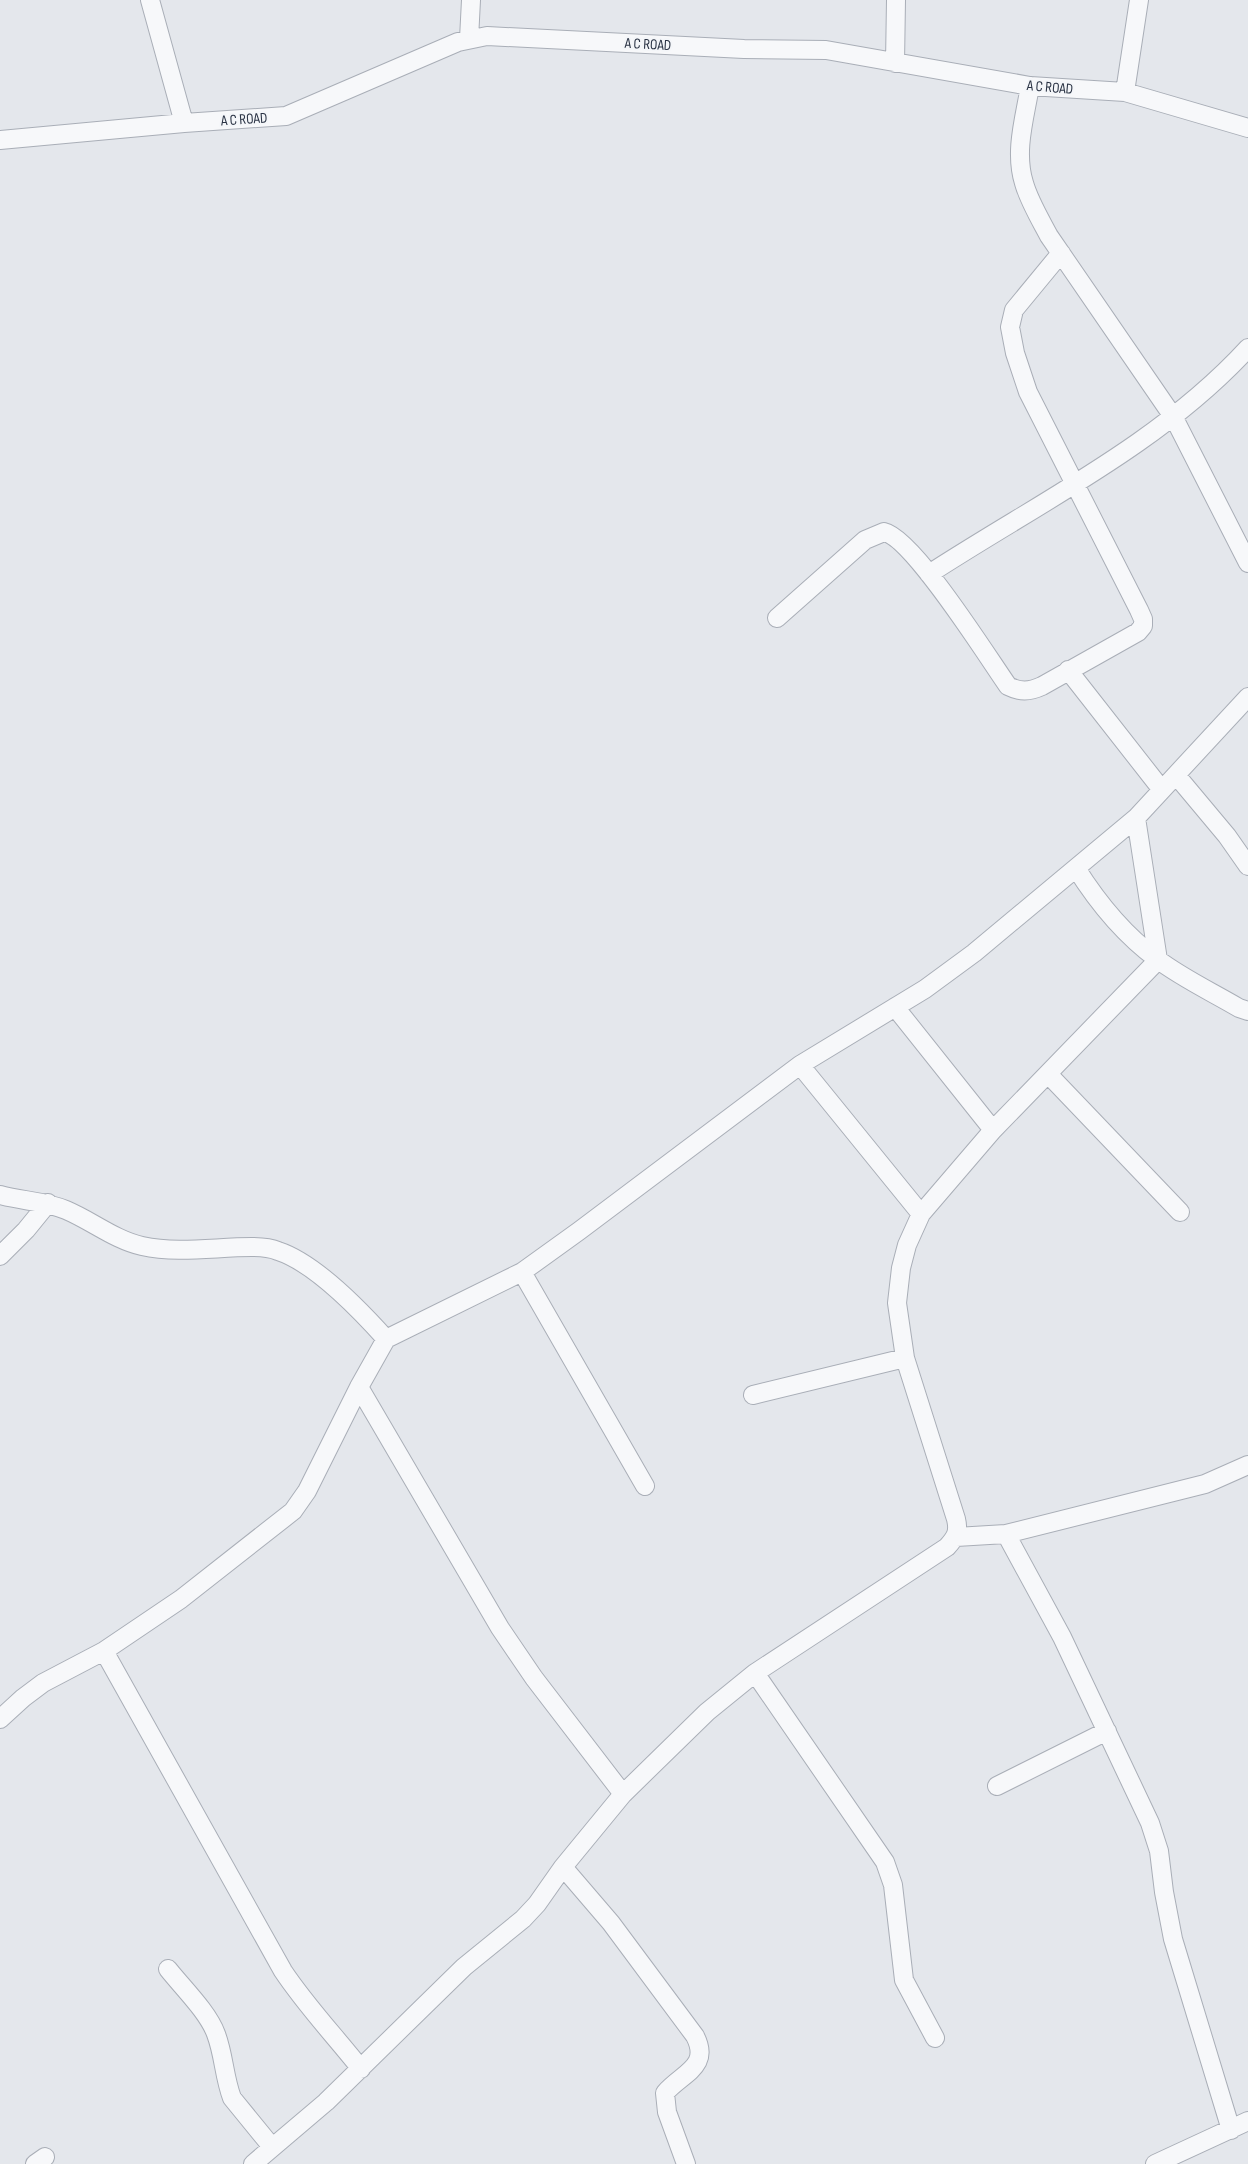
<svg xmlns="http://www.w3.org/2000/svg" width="1248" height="2164" viewBox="0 0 1248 2164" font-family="'Sofia Sans Condensed',sans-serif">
<rect width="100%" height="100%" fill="#e4e7ec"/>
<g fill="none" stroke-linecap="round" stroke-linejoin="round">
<defs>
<path id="street" d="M150,0L184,123L286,116L458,42L487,36L744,49L826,50L1030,86L1125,92L1248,128
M469,39L471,0
M895,63L896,0
M1030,86C1025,117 1014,151 1024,183C1029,201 1040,219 1049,236L1174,418L1248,563
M1125,92L1139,0
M0,140L184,123
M929,574C1038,503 1160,444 1248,348
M777,618L865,540L884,532C913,538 987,656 1008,686C1020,692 1029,692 1042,686L1138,632L1143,626V619L1139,610L1028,392L1015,353L1010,327L1014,310L1061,253
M1068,670L1162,790
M1176,775L1227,836L1248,866
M1076,868C1098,903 1123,934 1157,959C1182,978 1212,992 1239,1008L1248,1011
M895,1007L993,1130
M800,1065L921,1214
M1048,1074L1180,1212
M0,1195C22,1201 45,1201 66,1210C92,1221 115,1240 142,1246C178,1254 215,1247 252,1247C260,1247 271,1248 278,1251C315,1263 360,1310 386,1339L359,1387L307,1491L293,1511L181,1599L104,1651L43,1683L23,1698L0,1719
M0,1256L26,1230L48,1203
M522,1272L645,1486
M386,1339L522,1272L579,1231L800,1065L925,989L974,953L1136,818
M359,1387L500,1628L534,1678L623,1794
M753,1395L905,1358
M1006,1534L1062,1637L1150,1823L1159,1851L1164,1892L1173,1939L1231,2130
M956,1537L1006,1534L1205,1484L1248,1465
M104,1651L283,1971C307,2007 335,2036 361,2069
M755,1673L885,1862L893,1885L904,1980L935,2038
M997,1786L1107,1731
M563,1867L611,1923L695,2036C711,2067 682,2073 665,2093L667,2112L686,2164
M168,1969C183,1988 208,2012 216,2034C224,2055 224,2077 232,2098L272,2147
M35,2164L45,2157
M253,2164L326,2102L464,1967L523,1919L537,1904L563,1867L623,1794L707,1712L755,1673L947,1547C956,1537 959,1532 956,1519L905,1358L897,1303L901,1268L907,1245L921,1214L993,1130L1158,960L1136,818L1248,697
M1155,2164L1248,2121"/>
</defs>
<use href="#street" stroke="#a9aeb7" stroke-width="20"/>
<use href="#street" stroke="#f7f8fa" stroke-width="18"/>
</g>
<g text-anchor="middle" stroke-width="4" stroke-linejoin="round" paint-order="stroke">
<g font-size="15" fill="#2b3445" stroke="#f4f6f9">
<text transform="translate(648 44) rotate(3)" y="5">A C ROAD</text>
<text transform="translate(1050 87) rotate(5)" y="5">A C ROAD</text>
<text transform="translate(244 119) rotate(-4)" y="5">A C ROAD</text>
</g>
</g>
</svg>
